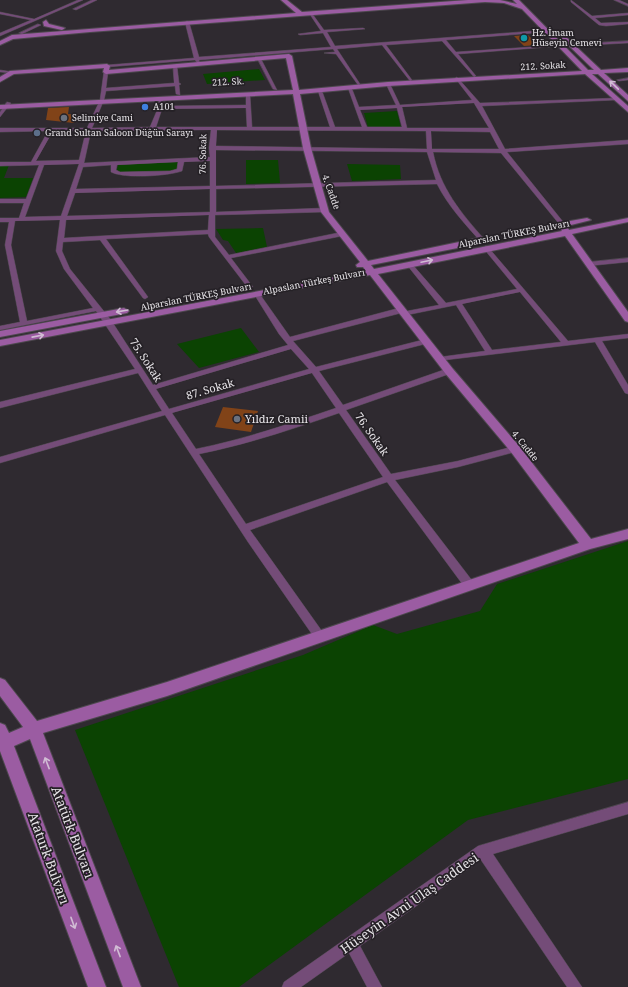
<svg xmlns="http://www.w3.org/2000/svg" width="628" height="987" viewBox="0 0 628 987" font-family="'Noto Serif',serif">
<rect width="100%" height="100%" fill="#2f2a30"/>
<path fill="#0b4302" d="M259,69L265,80L207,84L203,74Z
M397,111L401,128L368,127L364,113Z
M246,160H278L280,183L246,184Z
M178,161L177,170L172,171L120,172L117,170L118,165Z
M347,164L400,165L401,179L352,181Z
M0,165H9L4,178H33L26,197L0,198Z
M263,228L267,247L236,253L228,241L223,240L216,229Z
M241,328L259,352L199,368L177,344Z
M628,541V779L468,820L239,987H179L75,730L303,655L373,625L397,634L480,611L497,584Z"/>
<path fill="#814318" d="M528,35L538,45L524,46L514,36Z
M69,107L68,114L81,115L74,123L46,120L48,108Z
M223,407L258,411L251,432L215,427Z"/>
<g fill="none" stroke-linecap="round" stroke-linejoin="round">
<defs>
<path id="street" d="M78,0H83L0,36V33L31,20L0,14V12L34,19Z
M92,0H97L76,10L73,9Z
M571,0L592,16L628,13V15L595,18L601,23L628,22V24L606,26L599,25L571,2Z
M614,0H619L628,4V6Z
M311,12L324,30L363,28L365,29L327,32L335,46L546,30L547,32L446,40L456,52L560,45L562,46L458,54L476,76L474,77L442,41L386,45L412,80L410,81L382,45L337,49L360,84L358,85L336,54L324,53L335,52L333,49L199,60L200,63L198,64L195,60L107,67L105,66L107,65L194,58L185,22L187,21L189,22L199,57L331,47L323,33L300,35L298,34L321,31L309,13Z
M38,24L41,25L22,34L19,33Z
M628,41V43L572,46L570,45L572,44Z
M257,58L261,59L277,90L273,89Z
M173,65L177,66L179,83L181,84L179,85L180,95L176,94L175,86L106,91L104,100L92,128L150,127L158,108L159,100L161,99L163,100V106L246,105V95L248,94L250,95L252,127H330L318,91L320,90L322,91L335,127H362L348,88L352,89L359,107L396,105L386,84L388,83L390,84L400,105L472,100L455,78L457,77L480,103L616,98L618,99L616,100L482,106L505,149L628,140V144L507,152L564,223V225H560L501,153L433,152C440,188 461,213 485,240V242H481C465,224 448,206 437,184L216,189V212L325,208L328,210L325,212L215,215V237L229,255L342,232L345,234L342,236L231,258L253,287L250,289L248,288L209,237L208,234L106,239L148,297L145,299L143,298L100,240L63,242L62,251L70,269L111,320L153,385L288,345L279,334L254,294L255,293H259L290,337L399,308H405V312L293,341L316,367L426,339H429V343L319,371L343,405L446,369H452L453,371L452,373L346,410L391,474L458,461L515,446L518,447L519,449L515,452L458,467L395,480L474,583L475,586L474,589L470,590L466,589L387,482L250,530L324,634L325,637L324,640L320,641L316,640L248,542L165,415L0,463V457L162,411L138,373L0,408V402L135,369L96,311L0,330V326L20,322L5,245L9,222H0V218H19L24,203H0V199H26L39,165L0,166V162H31L48,131L0,132V128H87L100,100L104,71L108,72L106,88L174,83ZM474,103L489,128H407L402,107ZM246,108L247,127H156L162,109ZM397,108L402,127H367L360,110ZM211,130L209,148L210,157L84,163L91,131ZM217,130L426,131L427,149L216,146ZM53,131H86L79,160L36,161ZM431,131L490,132L499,149H432ZM216,150L427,152L436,180L216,186ZM210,161V186L76,189L83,167L111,165V172C124,179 168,176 182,171L184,162ZM178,162L177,169L170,171L120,172L116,170L117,165ZM79,164L61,216L25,217L44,165ZM210,189V212L67,216L75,193ZM209,215L208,230L64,238L66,220ZM60,220L56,251L64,269L93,308L27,321L11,245L15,221ZM291,349L309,369L169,409L156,389ZM312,373L336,408C289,424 245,439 196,449L172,413ZM339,413L383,477L246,524L199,454C248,444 293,429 339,413Z
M0,70L14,72L12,73L0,72Z
M628,78V80L619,81L617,80Z
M7,102L11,103L0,117V112Z
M486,246L488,247L568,341L628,334V338L602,341L628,385V394L625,393L595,342L437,361V357H440L485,351L456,305L402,316V312L439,305L407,265L410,263L412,264L446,303L517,289L484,249L483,248ZM520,292L561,342L492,350L462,304Z
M628,258V262L588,266L585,264L588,262Z
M628,802V814L493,854L582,987H567L481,860L360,946L382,987H367L349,953L301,987H282L284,982L478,846Z"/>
<path id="secondary" d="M281,0H287L302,12L468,0H500L517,4L513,0H519L588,70H594L562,39V37H566L601,70L628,68V72L604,73L628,95V101L598,74H592L628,106V112L585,74L388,86L300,94L311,148L329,212L368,261L483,237L487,240L483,243L371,265L374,269L562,231L559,227L539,230L538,228L542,226L587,218L591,220L567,226L569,230L628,218V222L572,234L628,312V322L625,321L565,236L378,274L453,369L519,446L591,539L628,529V539L590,549L167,696L43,733L141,987H123L30,739L14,746L106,987H88L0,751V723L5,725L9,733L23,727L0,696V678L5,680L37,721L167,682L579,543L511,452L445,373L370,275L0,346V340L366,271L363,267H357L356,265L360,262L321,212L303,148L293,94L0,109V105L293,90L286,58L106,74L103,72L104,68L14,74L0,82V77L10,71L107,64L110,66L109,70L289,54L292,56L299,90L388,82L582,71L522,9L504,3L485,2L90,32L13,39L0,45V41L12,35L296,13Z
M46,20L49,24L65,28L62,30L44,26L43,22Z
M124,308L129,311L127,313L0,337V331Z"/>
</defs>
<use href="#street" stroke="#4d484e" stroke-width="1"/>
<use href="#secondary" stroke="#4d484e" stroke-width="2"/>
<use href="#street" fill="#744c78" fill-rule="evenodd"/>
<use href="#secondary" fill="#9b5ca2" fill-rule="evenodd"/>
</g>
<defs><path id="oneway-shaft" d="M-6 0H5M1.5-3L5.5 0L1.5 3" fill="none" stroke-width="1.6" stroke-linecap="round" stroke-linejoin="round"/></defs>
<g stroke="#d1bcd4">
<use href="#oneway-shaft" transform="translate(614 85) rotate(-136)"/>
<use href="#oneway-shaft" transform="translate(427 261) rotate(-12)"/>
<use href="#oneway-shaft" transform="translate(122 311) rotate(170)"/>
<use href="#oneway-shaft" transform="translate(38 336) rotate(-11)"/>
<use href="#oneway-shaft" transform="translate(47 763) rotate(-111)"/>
<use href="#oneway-shaft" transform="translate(73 923) rotate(70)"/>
<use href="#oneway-shaft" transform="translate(118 951) rotate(-111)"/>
</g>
<circle fill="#0f9aa8" stroke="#252126" stroke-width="1.5" cx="524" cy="38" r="4"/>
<circle fill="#3f7fe0" stroke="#252126" stroke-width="1.5" cx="145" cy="107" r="4"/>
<g fill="#6b7280" stroke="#252126" stroke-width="1.5">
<circle cx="64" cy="118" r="4"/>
<circle cx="237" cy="419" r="4"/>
</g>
<circle fill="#5c6f8a" stroke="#252126" stroke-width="1.5" cx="37" cy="133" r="4"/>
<g text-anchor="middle" stroke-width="3.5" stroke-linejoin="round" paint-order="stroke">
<g font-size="9" fill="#e8e5e9" stroke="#252126" text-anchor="start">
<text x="532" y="36">Hz. İmam<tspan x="532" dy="10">Hüseyin Cemevi</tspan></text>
<text x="153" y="110">A101</text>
<text x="72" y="121">Selimiye Cami</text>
<text x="45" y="136">Grand Sultan Saloon Düğün Sarayı</text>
</g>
<g font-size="9" fill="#e8e5e9" stroke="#252126">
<text transform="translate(543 66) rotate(-3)" y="3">212. Sokak</text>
<text transform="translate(228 82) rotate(-3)" y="3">212. Sk.</text>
<text transform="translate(203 154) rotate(-89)" y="3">76. Sokak</text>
<text transform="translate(331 192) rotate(70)" y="3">4. Cadde</text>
<text transform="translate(514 234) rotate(-11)" y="3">Alparslan TÜRKEŞ Bulvarı</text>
<text transform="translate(314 282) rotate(-11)" y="3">Alpaslan Türkeş Bulvarı</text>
<text transform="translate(196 297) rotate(-11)" y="3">Alparslan TÜRKEŞ Bulvarı</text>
<text transform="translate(525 446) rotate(51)" y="3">4. Cadde</text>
</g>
<g font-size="11" fill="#e8e5e9" stroke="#252126">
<text transform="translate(146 360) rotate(57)" y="4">75. Sokak</text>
<text transform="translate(210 389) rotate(-16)" y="4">87. Sokak</text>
<text transform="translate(372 434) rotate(55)" y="4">76. Sokak</text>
</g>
<g font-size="11" fill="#e8e5e9" stroke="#252126" text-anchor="start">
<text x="245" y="423">Yıldız Camii</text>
</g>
<g font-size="13" fill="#e8e5e9" stroke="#252126">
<text transform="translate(73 832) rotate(69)" y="5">Atatürk Bulvarı</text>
<text transform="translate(49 858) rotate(70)" y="5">Ataturk Bulvarı</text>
<text transform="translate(409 903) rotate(-35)" y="5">Hüseyin Avni Ulaş Caddesi</text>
</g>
</g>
</svg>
